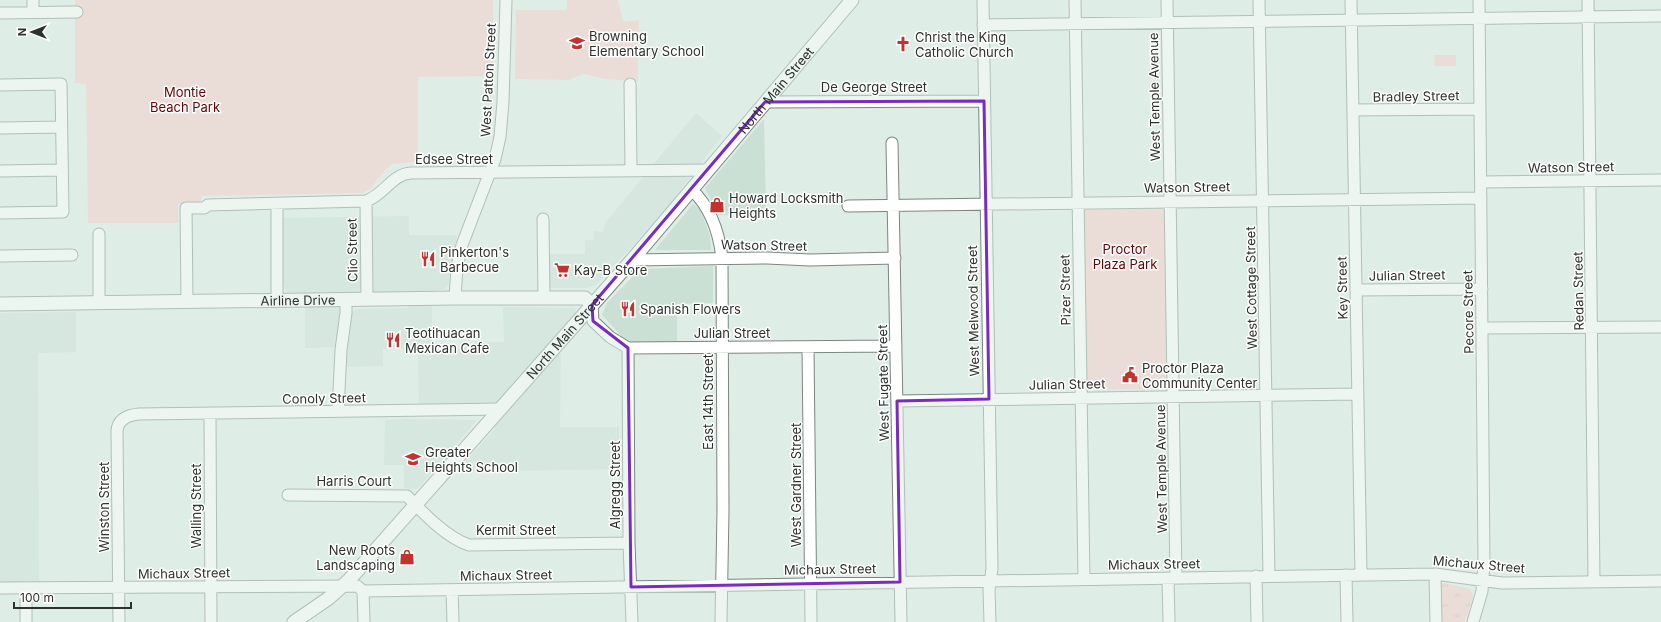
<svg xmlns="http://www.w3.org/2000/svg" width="1661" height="622" viewBox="0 0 1661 622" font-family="Inter,sans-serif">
<defs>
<pattern id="grass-tufts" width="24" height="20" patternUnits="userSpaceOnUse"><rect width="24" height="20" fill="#f8cbc5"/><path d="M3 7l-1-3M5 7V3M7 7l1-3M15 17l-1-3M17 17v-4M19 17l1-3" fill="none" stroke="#d5afaa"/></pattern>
</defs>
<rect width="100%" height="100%" fill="#deede5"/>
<path fill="#cae0d4" d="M696,113L722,136L662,214L596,285L586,288H550V254H585V240H593L594,231L603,232L606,222Z
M764,119L766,214L718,215L705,188Z
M693,204L699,208L705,221L710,237L711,250H655Z
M409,216V235H457L452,258L448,286L444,289L432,291V348L473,347L474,342H504L503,307L575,308L576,312L561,330L560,427H619L620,469L456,472L495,429V406L419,407L418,349H383V366L343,367L352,312L356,309L408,308V292L343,293L342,319L339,347L305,348V293H288L283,285L281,218Z
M713,266V303L677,304V343H628L602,315L607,303L640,269Z
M76,312V352L38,353L39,585H0V313Z
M408,419L477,420L417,489L404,488V465H384L385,420Z"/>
<path fill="url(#grass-tufts)" d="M1444,583L1470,589L1473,597L1465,622H1439L1440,586Z"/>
<path fill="#f8cbc5" d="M75,0H493V76L418,77V162L392,164L385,170L371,188L362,193L201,196V203L178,204V223H88L86,84L75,83Z
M567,0H618L623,22L639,20L638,82L606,79L584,74L568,80L515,79L516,10H567Z
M1434,55H1456V66H1435Z
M1165,209L1168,389L1087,390L1084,210Z"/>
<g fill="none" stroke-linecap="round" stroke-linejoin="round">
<defs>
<path id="minor" d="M33,0V12
M983,0L992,569L989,589L990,622
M1075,0L1084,579
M1167,0L1176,578
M1259,0L1269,576
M1351,0L1361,575
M1588,0L1594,582
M0,13L77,12
M983,25L1661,16
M630,84L631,170
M0,85L61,84L63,212L0,213
M765,102L984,101
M1353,110L1480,109
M0,128L61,127
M892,143L901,622
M0,171L62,170
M1481,182L1661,180
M692,190C711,208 719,232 722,258L723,511L721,622
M366,201L367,299
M277,204V300
M848,206L1481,198
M543,219L544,298
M99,234V302
M0,256L72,255
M632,260L767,258L810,260L895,258
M1356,290L1482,289
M455,298L457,267L462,245L495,159L500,137L503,102L506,0
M187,301L186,208H204L208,205L366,201C384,195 392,174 411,173L709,170
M592,305L593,321L610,337L628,348L896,346
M1483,328L1661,327
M808,347L811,622
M628,348L629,543L632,622
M897,401L1357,394
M338,411L341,350L346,313V299
M210,413L211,622
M288,495L407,496C423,513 447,538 469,545L629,543
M1435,574L1436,622
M1346,575L1347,622
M1256,576L1257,622
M1168,578L1169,622
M0,588L357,586L363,591L1435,574L1502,583L1661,581
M26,588V622
M452,590L453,622
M363,591L364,622
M119,622L117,431C118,419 128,415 139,414L501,409
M1473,622L1482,591L1484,563L1479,0"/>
<g id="major">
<path id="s1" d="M0,304L455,298H585L592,305"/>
<path id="s2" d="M294,622L329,598L349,580L632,260L852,0"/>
</g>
</defs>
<use href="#minor" stroke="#7b8781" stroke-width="13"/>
<use href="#major" stroke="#7b8781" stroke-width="15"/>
<use href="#minor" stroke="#fff" stroke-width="11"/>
<use href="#major" stroke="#fff" stroke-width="13"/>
</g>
<path d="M0 0H1661V622H0ZM984,101L989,399L897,401L900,582L631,587L628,348L593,321L592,305L765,102Z" fill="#deede5" fill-opacity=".55" fill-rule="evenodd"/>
<path fill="none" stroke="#7b2cbf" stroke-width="3" stroke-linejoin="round" d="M984,101L989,399L897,401L900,582L631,587L628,348L593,321L592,305L765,102Z"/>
<defs>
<symbol id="school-bare" viewBox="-9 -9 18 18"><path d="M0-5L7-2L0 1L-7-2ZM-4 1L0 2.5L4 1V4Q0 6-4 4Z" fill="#c2332f" stroke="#fff" stroke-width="2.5" paint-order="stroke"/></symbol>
<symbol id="church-bare" viewBox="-9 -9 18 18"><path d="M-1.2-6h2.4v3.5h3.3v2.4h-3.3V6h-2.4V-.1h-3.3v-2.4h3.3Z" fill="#c2332f" stroke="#fff" stroke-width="2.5" paint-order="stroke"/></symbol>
<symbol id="shop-bare" viewBox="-9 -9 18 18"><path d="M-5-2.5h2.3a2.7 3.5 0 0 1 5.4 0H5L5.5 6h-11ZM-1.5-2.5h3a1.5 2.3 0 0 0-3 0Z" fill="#c2332f" stroke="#fff" stroke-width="2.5" paint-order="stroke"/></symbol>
<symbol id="restaurant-bare" viewBox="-9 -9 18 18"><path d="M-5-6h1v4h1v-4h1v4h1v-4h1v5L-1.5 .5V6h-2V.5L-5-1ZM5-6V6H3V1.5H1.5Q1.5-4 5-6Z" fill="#c2332f" stroke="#fff" stroke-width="2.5" paint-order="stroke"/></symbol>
<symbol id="supermarket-bare" viewBox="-9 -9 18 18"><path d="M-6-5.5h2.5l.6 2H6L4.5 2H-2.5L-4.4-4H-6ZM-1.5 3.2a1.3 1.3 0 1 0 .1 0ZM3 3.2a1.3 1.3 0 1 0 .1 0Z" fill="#c2332f" stroke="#fff" stroke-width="2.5" paint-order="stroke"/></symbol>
<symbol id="civic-bare" viewBox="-9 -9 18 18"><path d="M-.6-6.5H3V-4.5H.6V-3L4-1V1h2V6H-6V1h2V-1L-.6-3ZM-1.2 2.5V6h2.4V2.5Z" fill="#c2332f" stroke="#fff" stroke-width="2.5" paint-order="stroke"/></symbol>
</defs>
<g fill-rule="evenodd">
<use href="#school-bare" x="566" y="32" width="22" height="22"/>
<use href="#church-bare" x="892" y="33" width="22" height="22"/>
<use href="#shop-bare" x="706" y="194" width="22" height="22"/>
<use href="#restaurant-bare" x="417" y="248" width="22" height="22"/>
<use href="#supermarket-bare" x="551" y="259" width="22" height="22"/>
<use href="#restaurant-bare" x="617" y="298" width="22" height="22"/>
<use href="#restaurant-bare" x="382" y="329" width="22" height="22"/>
<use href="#civic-bare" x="1119" y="364" width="22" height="22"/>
<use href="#school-bare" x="402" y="448" width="22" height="22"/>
<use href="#shop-bare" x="396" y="546" width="22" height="22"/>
</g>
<g text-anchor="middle" stroke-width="3" stroke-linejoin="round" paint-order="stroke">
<g font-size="13" fill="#2c312e" stroke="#fff" text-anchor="start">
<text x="589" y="41">Browning<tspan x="589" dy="15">Elementary School</tspan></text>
<text x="915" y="42">Christ the King<tspan x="915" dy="15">Catholic Church</tspan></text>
<text x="729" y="203">Howard Locksmith<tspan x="729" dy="15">Heights</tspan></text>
<text x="440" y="257">Pinkerton's<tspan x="440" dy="15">Barbecue</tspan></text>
<text x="574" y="275">Kay-B Store</text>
<text x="640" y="314">Spanish Flowers</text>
<text x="405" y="338">Teotihuacan<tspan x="405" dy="15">Mexican Cafe</tspan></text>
<text x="1142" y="373">Proctor Plaza<tspan x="1142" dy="15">Community Center</tspan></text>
<text x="425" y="457">Greater<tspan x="425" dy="15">Heights School</tspan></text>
<text x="395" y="555" text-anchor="end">New Roots<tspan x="395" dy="15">Landscaping</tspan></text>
</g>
<g font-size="13" fill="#2c312e" stroke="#fff">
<text transform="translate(488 80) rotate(-87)" y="5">West Patton Street</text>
<text x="874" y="92">De George Street</text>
<text dy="5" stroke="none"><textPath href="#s2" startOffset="719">North Main Street</textPath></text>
<text transform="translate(1416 96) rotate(-1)" y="5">Bradley Street</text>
<text transform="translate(1154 97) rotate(-91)" y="5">West Temple Avenue</text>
<text x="454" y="164">Edsee Street</text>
<text transform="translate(1571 167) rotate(-1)" y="5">Watson Street</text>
<text transform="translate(1187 187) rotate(-1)" y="5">Watson Street</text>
<text transform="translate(764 245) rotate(1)" y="5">Watson Street</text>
<text transform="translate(352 250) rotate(-91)" y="5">Clio Street</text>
<text transform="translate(1407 275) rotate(-1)" y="5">Julian Street</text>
<text transform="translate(1251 288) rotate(-91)" y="5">West Cottage Street</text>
<text transform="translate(1342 288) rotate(-91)" y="5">Key Street</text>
<text transform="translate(1065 290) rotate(-91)" y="5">Pizer Street</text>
<text transform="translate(1578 291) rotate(-91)" y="5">Redan Street</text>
<text dy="5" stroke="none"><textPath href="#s1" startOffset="298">Airline Drive</textPath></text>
<text transform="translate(973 311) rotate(-91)" y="5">West Melwood Street</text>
<text transform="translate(1468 312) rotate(-91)" y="5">Pecore Street</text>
<text x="732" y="338">Julian Street</text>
<text dy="5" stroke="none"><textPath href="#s2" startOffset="395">North Main Street</textPath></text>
<text transform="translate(883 383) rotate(-91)" y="5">West Fugate Street</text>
<text transform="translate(1067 384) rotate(-1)" y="5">Julian Street</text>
<text transform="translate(324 398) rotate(-1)" y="5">Conoly Street</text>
<text transform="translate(708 402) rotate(-90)" y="5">East 14th Street</text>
<text transform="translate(1161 469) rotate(-91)" y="5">West Temple Avenue</text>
<text x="354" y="486">Harris Court</text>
<text transform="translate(615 485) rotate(-90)" y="5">Algregg Street</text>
<text transform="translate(796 485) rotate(-90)" y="5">West Gardner Street</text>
<text transform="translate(196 506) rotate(-90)" y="5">Walling Street</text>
<text transform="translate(104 507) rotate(-90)" y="5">Winston Street</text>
<text x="516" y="535">Kermit Street</text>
<text transform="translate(1154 564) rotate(-1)" y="5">Michaux Street</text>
<text transform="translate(1479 564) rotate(5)" y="5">Michaux Street</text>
<text transform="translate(830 569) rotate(-1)" y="5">Michaux Street</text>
<text transform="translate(184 573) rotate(-1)" y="5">Michaux Street</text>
<text transform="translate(506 575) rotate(-1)" y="5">Michaux Street</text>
</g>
<g font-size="13" fill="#640004" stroke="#fff">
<text x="185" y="97">Montie<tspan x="185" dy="15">Beach Park</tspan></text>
<text x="1125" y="254">Proctor<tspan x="1125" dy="15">Plaza Park</tspan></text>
</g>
</g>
<g transform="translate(32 32) rotate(270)" stroke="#ffffff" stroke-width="3" paint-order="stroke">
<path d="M0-3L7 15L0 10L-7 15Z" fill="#2c312e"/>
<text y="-6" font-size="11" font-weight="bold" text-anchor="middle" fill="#2c312e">N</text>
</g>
<path d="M14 602v6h117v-6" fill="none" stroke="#2c312e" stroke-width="2"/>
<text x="20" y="602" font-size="12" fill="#2c312e" stroke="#ffffff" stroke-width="3" paint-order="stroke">100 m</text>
</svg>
